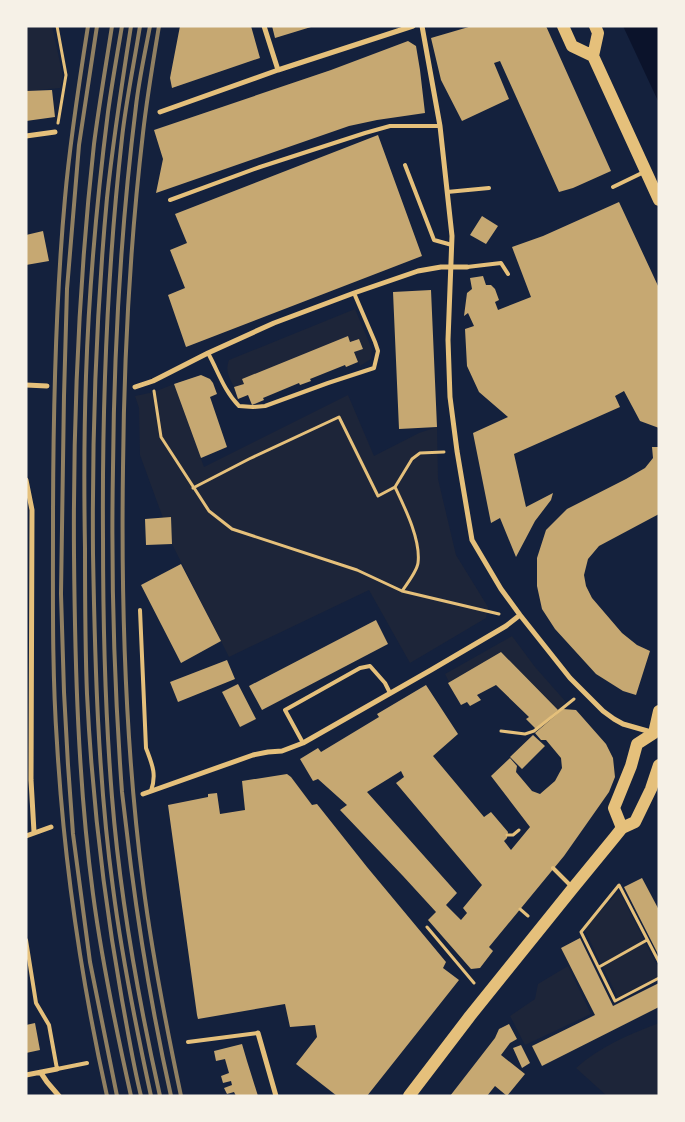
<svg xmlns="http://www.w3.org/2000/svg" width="685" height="1122" viewBox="0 0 685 1122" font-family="'Open Sans',sans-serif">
<rect width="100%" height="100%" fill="#14213d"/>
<path fill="#1d2539" d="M26,26H52L63,76L60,88L26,91Z
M355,309L372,349L371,359L360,366L354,352L363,349L359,339L350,342L348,336L242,379L244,384L234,387C229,377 225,371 229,360Z
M174,384L204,467L348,395L374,456L419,433L437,427L438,479L456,555L488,607L486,618L410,663L369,590L229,657L172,544L171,518H163L140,455L139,408L135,396L154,392Z
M512,636L535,667L566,702L558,710L501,652L449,682L445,674Z
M619,891L659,969V977L618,998L584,929Z
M568,966L591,1014L525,1045L510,1016L535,999L538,984Z
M659,1023V1096H607L576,1068C599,1047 630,1034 659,1023Z"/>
<path fill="#0b132b" d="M623,26H659V103Z"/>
<path fill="#c6a872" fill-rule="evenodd" d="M180,26H251L260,58L172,88L170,78Z
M272,26H311V27L275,38Z
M472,26H546L611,171L573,188L559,192L500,61L494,63L509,99L462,121L441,80L431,38Z
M408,41L416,46L420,70L425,113L377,120L349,126L156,193L163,159L154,130L331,70Z
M52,90L55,117L26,121V91Z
M378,135L422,256L186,347L168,295L185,288L170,250L187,243L175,214Z
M619,202L659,288V428L640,421L624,391L615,396L620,407L514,454L526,507L553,493L551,500L535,521L516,557L500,518L491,523L473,433L508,417L479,392L467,366L465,329L474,326L468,313L464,316L467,293L472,289L470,278L483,276L486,285H491L495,289L499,300L495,302L498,310L531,297L512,247L543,236Z
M482,216L498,226L486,244L470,235Z
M43,231L49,261L26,265V235Z
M431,290L437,427L399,429L393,292Z
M348,336L350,342L359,339L363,349L354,352L358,362L346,367L345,365L310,379L311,381L300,385L299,383L263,398L264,400L252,405L248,395L238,399L234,387L244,384L242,379Z
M201,375L210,379L213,383L217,394L210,397L227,447L201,458L174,384Z
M652,447H659V514L599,546L588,559L584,575L586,586L592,598L622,633L637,645L650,651L636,695L623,691L596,674L555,629L542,609L537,586V558L546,530L567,509L626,479L645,468L653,458Z
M171,517L172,544L146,545L145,519Z
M181,564L221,641L181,663L141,585Z
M376,620L388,644L262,710L249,686Z
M501,652L558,710L536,729L526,719L529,717L496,685L477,695L481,700L470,706L467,702L461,705L448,683Z
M227,660L235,679L178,702L170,682Z
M238,684L256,719L240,727L222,692Z
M426,685L458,734L433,756L484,817L491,812L508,832L507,838L504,841L511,850L530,827L491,776L510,758L517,766L516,772L532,791L540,794L555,781L562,768L561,758L546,740H541L535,733L563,709L576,710L606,744L613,758L615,777L609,792L564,856L489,947L493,951L480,968L471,969L428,920L436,912L403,876L340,810L347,805L318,779L313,781L300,759L318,748L321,752L379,717L377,714ZM401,771L404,777L396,783L482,885L463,908L467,913L461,920L446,905L457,893L367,792Z
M533,735L545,746L522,769L510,757Z
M287,774L291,777L312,805L317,804L367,867L446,962L443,968L459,980L367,1096H337L296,1064L317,1037L315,1025L290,1027L285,1004L198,1019L197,1015L168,805L208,797V794L217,793L220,814L245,810L242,781Z
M642,878L659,910V956L624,887Z
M580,938L613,1006L659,983V1007L542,1066L532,1046L595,1015L561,948Z
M35,1023L40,1050L26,1053V1025Z
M509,1024L517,1039L510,1043L501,1055L525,1074L507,1096L495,1086L487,1096H450L495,1038L499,1029Z
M242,1044L247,1061L258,1096H236L234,1092L227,1094L224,1088L232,1085L231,1081L223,1083L221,1076L229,1073L225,1059L216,1061L214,1051Z
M521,1045L530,1063L522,1068L513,1048Z"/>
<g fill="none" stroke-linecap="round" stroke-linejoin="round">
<path stroke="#e5c07b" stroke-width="3" d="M57,26L66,75L58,123
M154,391L161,437L209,511L232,529L357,570L402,591L499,614
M395,487C405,508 421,540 418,563C417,571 407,584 402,591
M193,488L249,459L339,417L378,496L395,487L412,459L420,453L444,452
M501,731L525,734L534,731L574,699
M507,835H513L519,830
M520,909L528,916
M427,927L474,983
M659,962L619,885L581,932L615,1001L659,978
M599,967L647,940"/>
<path stroke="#e5c07b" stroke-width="4" d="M405,165L434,240L452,245
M613,187L644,172
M447,192L489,188
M170,200L260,167L365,133L390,126H440
M467,267L501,263L508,274
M208,353C218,371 224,391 239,406L253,407L265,406L328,383L374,368L378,351L375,342L354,293
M140,610L146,748C152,764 157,774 151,791
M303,743L285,710L360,668L370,666L385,683L390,693
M553,868L571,886
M26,940L36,1003L49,1025L57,1069L87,1063
M188,1042L258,1033"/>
<path stroke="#e5c07b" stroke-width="5" d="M264,26L278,70
M422,26L440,126L452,236L448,340L450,397L457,451L472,540L501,589L520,615L570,678L603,711L614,719L623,724L651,732
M160,112L278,70L413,26
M26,136L55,132
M26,385L47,386
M135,387L153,381L208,353L274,323L354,293L418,271L441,267H467
M26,480L32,510L31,780L34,832
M143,794L253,755L268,752L282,751L303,743L431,670L506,626L520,615
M26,836L51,827
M258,1033L276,1096
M41,1073L47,1082L59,1096
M26,1075L57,1069"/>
<path stroke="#e5c07b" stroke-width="12" d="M563,26L572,46L593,56
M595,26L598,33L593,56L659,200
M622,828L614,808L631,766L637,744L654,733L659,711
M409,1096L470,1016L573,888L614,838L622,828L635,822L651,789L659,765"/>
<path stroke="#918062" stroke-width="4" d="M88,26C79,83 70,140 65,198C55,307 53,417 53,527C53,599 52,671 57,743C64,862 81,979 107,1096
M97,26L79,145L67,289L64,396L61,594L64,692L68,765L73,834L90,962L117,1096
M112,26C106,65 99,105 94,144C79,280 73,417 74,554C75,667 78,781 93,894C102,962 116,1029 131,1096
M122,26C117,55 112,83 108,112C97,199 89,287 86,376C84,433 84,491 85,548C85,597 85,646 87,694C92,797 104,899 122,1000C128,1032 133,1064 141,1096
M131,26C122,83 113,140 107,198C96,316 92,435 93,554C95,666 98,778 113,888C122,958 136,1027 151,1096
M140,26C134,64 126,101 122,138C107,271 102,404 103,538C103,624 105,711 112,797C120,897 138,998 160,1096
M150,26C145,53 139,79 136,106C121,226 114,347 113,468C111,576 114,684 122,792C125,817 128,842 131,867C141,944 154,1020 171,1096
M159,26C153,62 147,97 143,133C130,244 124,356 123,468C121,606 125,745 143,883C152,954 166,1025 181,1096"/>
</g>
<rect width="685" height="1122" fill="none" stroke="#f6f1e7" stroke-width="55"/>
</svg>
